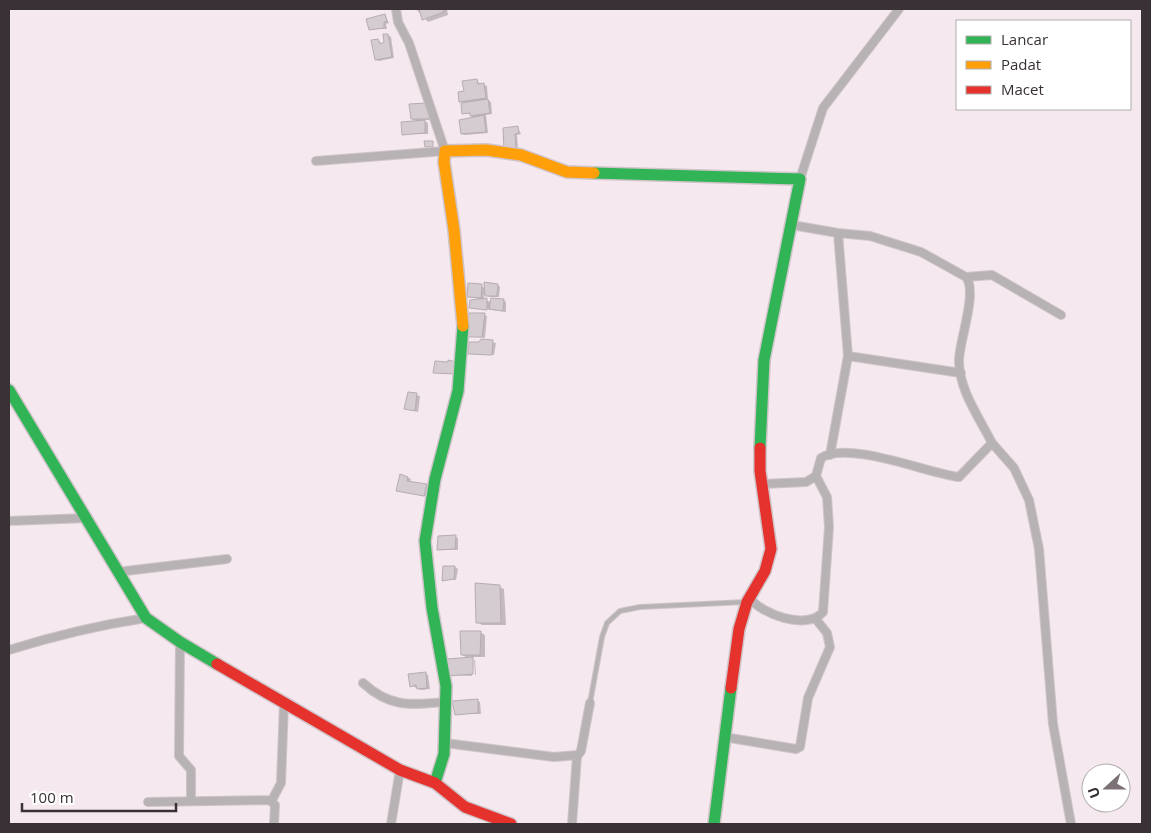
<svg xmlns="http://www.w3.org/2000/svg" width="1151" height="833" viewBox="0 0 1151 833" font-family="'Open Sans',sans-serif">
<rect width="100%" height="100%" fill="#f5e8ee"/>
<path fill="#0003" d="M416,9H447L448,15L428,22Z
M385,15L389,23L386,24L387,29H370Z
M388,35L391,37L394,58L379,61L376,60L378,40L382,44L386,42Z
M477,80L480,84L487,86L488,100L491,102L492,114L486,115L488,133L465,135L462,134L473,114L464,113L463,103L460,101Z
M427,105L431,120H423L428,123V134H403L418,122L412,119Z
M518,128L521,134L517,135L518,149H506Z
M498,285L500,287L499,297H489L484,294V300L491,302L503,300L506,302V312L470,307L480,299L469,296L481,286L485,288Z
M484,315L487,316L485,338L468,336Z
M481,340L496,343L494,355L470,353Z
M409,393L420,396L418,412L406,409Z
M401,475L411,479L410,482L430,486L427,497L397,490Z
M456,537L458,538V550H438Z
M455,567L458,569L456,580H443Z
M500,587L504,589L506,625H482L477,622Z
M480,632L485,635V657H470L472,676L448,675L470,659L462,655Z
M474,660H475L476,675H475Z
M425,673L428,675L430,689L421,690L412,686Z
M478,701L480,702L481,714H456Z"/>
<path fill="#d5ccd2" stroke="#b6adb3" d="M419,9H443L444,12L422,20Z
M385,14L387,21L384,22V28L369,30L366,19Z
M383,34H388L392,57L375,60L371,40L378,39L380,44L384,42Z
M477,79L478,84L484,83L486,98L459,102L458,92L464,91L462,81Z
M488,99L490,113L470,116V113L462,114L461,103Z
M428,103L429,119H411L409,104Z
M484,115L486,132L461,134L459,120Z
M425,120V133L402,135L401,122Z
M518,126L519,133L515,134L516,148L504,150L503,128Z
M424,141H433V147H425Z
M484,282L498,284L497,296H485Z
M468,283L482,284L481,298L467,297Z
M487,298V310L469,308L470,300Z
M491,298L504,299L503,311L489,309Z
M469,313H485L482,337H467Z
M481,339L493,340L492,355L468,354L469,342H479Z
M448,360L456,362L455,374L433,373L435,361L448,362Z
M408,392L417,393L415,411L404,409Z
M400,474L408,477L407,481L427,484L424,496L396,491Z
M456,535L455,549L437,550L438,536Z
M443,566H455L454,579L442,581Z
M475,583L500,585L501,623H476Z
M460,631H481L480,655H461Z
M473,657V674L447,676L446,659Z
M426,672L427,688L417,689L416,685L410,687L408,674Z
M478,699V713L455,715L452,701Z"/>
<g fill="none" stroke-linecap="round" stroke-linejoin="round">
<defs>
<path id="lane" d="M590,703L602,637L607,623L620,611L640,607L745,602"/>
<path id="street" d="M316,161L445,151L409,43L398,22L396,9
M800,179L823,108L899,9
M966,277L992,275L1061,315
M848,356L961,373
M992,443L1014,468L1029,500L1039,549L1053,724L1071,824
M830,455L848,356L838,233
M762,484L806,482L816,476L821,458C848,440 927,473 959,477L992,443C979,417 959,390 959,361C959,341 978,292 966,277L921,252L870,236L838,233L792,225
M9,521L87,518
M117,572L227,559
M750,598C761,614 807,631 823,612L829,527L827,497L816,476
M180,642L179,756L191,770V801
M9,650C54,636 99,625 146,618
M363,683C390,708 411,705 446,702
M724,737L796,749L800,747L808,698L830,647L827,633L815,618
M445,743L554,757L578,755L581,751L590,703
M272,800L281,783L284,703
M148,802L270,800L275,805L274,824
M391,824L400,770
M572,824L577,756"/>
<path id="fast" d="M594,173L800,179L764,360L760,448
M9,390L146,618L180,642L217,664
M435,783L444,754L446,686L432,608L425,541L435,479L458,391L463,326
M714,824L731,688"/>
<path id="slow" d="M463,326L454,230L444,162L445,151L486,150L521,155L567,172L594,173"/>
<path id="jam" d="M217,664L400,770L435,783L465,807L511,824
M731,688L739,629L747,602L765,571L771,549L760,471V448"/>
</defs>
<use href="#lane" stroke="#cfc4c9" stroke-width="6"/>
<use href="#street" stroke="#cfc4c9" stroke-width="10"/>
<use href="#fast" stroke="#cfc4c9" stroke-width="14"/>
<use href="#slow" stroke="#cfc4c9" stroke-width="14"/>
<use href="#jam" stroke="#cfc4c9" stroke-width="14"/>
<use href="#lane" stroke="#b7b2b3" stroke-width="4"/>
<use href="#street" stroke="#b7b2b3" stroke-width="8"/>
<use href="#fast" stroke="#30b455" stroke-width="11"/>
<use href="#slow" stroke="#ff9f0a" stroke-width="11"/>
<use href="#jam" stroke="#e5322d" stroke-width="11"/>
</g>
<rect width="1151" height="833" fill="none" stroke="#393135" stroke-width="20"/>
<rect x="956" y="20" width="175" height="90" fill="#ffffff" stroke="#b0adae"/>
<rect x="966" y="36" width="25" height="8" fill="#30b455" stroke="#b0adae"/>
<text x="1001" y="45" font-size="15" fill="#393135">Lancar</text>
<rect x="966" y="61" width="25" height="8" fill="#ff9f0a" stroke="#b0adae"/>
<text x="1001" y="70" font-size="15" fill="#393135">Padat</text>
<rect x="966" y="86" width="25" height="8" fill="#e5322d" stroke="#b0adae"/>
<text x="1001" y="95" font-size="15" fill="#393135">Macet</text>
<g transform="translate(1106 788) rotate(249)"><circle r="24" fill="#ffffff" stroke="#b0adae"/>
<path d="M0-4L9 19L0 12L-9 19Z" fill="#7b7176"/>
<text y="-8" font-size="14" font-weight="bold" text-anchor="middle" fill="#393135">U</text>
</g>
<path d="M22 803v8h154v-8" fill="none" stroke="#393135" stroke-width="2.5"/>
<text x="30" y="803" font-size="15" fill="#393135" stroke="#ffffff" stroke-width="4" paint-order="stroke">100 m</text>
</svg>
